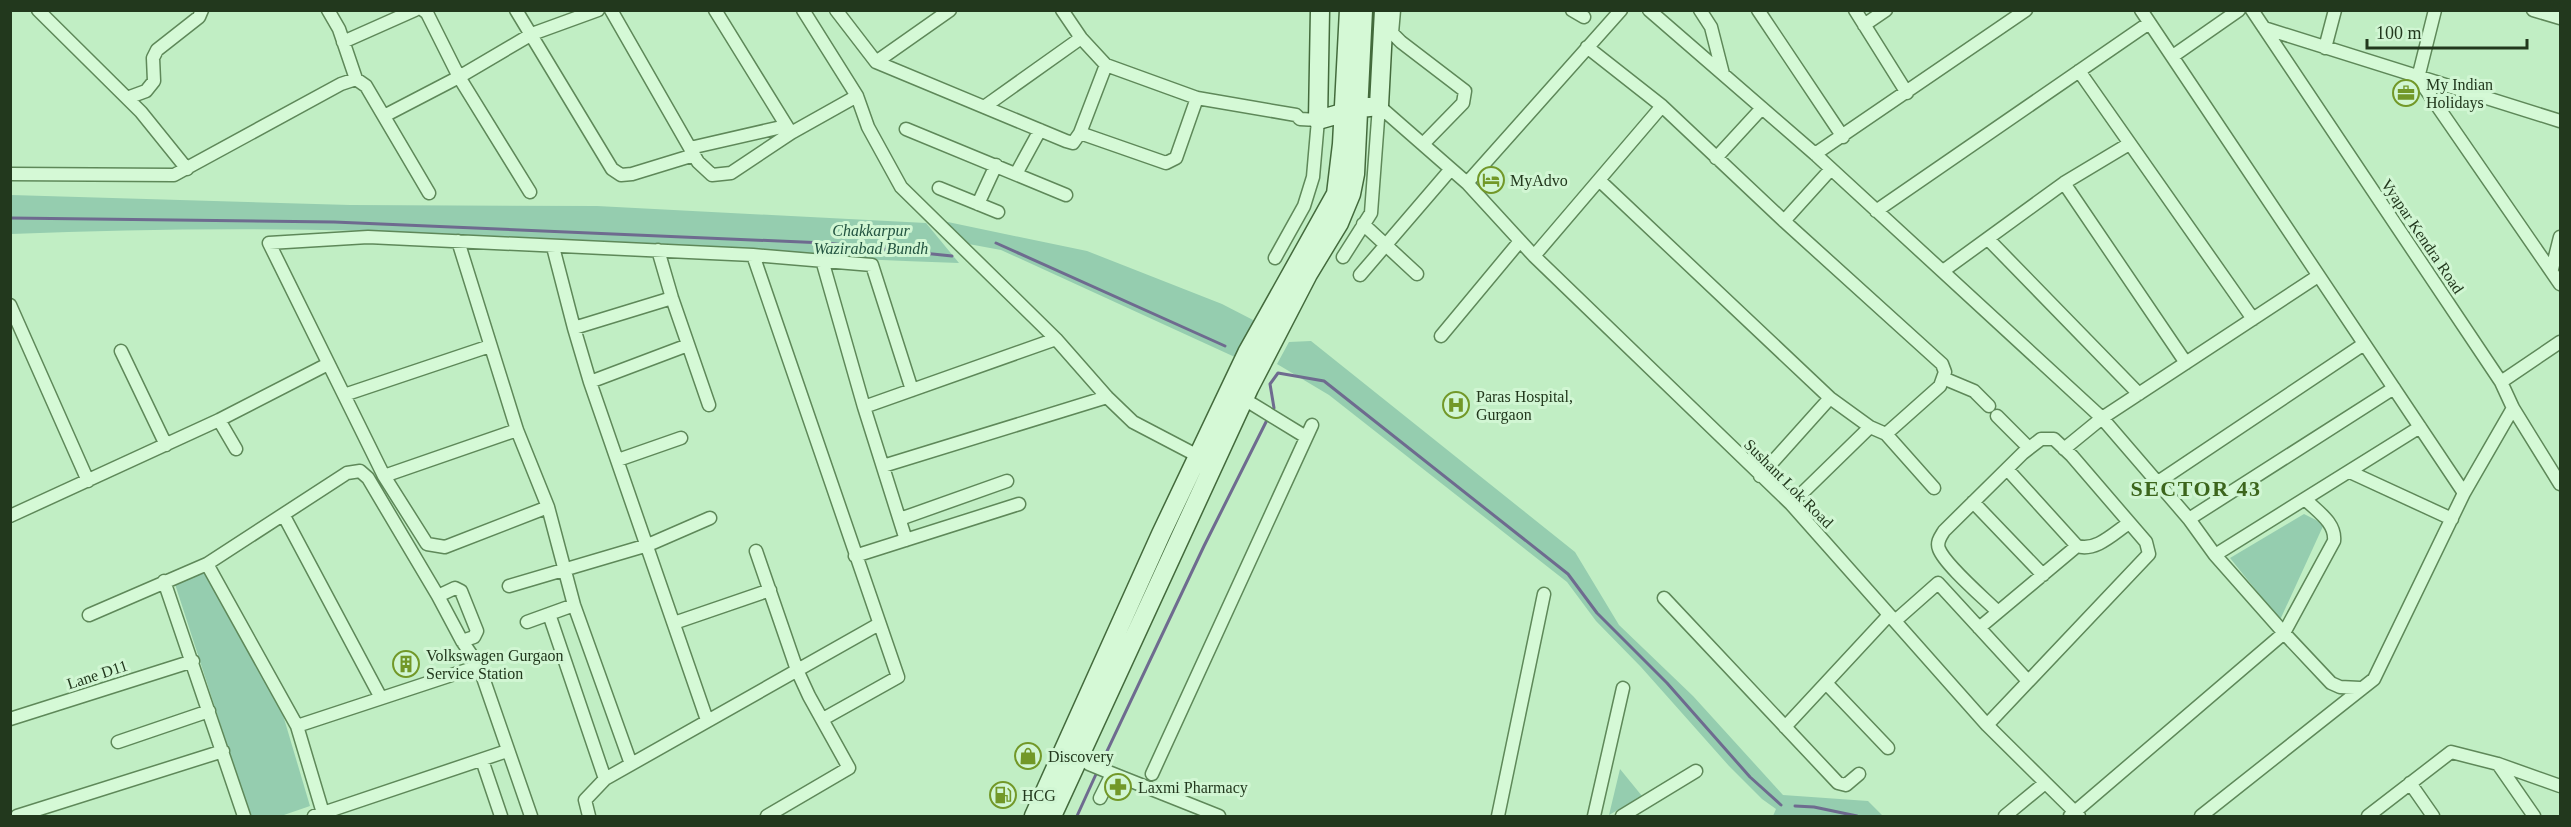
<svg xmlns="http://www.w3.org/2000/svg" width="2571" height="827" viewBox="0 0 2571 827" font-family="'Times New Roman',serif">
<rect width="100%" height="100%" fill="#c1eec4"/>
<path fill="#95cdaf" d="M11,195L350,205L597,206L926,223L959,263C795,258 632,244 468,235C316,227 163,228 11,234Z
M943,221L1087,251L1222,304L1255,321L1237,358L1001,250L963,243Z
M1311,341L1575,552L1619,625L1693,696L1783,795L1868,801L1883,816H1773L1776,809L1762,799L1729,766L1641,667L1596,621L1567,582L1329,395L1277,364L1289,342Z
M2304,514L2324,524L2280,620L2230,558Z
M204,573L283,715L310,806L281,816H250L175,584Z
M1620,769L1642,796L1609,815Z"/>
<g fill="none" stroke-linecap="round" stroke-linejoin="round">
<path stroke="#6e6b8f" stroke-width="3" d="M10,218L334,222L825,243L952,256
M996,243L1225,346
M1271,412L1274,408L1270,384L1278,373L1324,381L1568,574L1597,613L1667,683L1750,777L1781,805
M1100,766L1204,546L1268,418
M1795,806L1814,807L1857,816
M1077,816L1097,772"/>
<defs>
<path id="street" d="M38,10L141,112L187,169
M328,10L339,29L356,79
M423,10L427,13L459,77L530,192
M516,10L612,169L621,175L632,174L694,155
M611,10L698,162L712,175L731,173L791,133L857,96
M715,10L791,133
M803,10L857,96L868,127L901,187L1056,339L1107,397L1133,422L1198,456
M836,10L876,62L1066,141L1073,143L1080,133L1106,65
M1062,10L1081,38L1106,65L1197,98L1296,115L1300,119L1318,120L1313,177L1304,206L1275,258
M1394,10L1392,33L1401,42L1465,91L1463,103L1423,144
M1572,10L1584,17
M1649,10L1815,154L2102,418L2189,519L2215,555L2284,633L2331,683L2340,687L2360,688
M1700,10L1711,27L1723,74
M1758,10L1843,137
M1855,10L1907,93
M2141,10L2464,493
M2252,10L2501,382L2513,408L2560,484
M2435,10L2418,78L2560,284
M2533,10L2560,18
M1864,25L1886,10
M2264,28L2560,121
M343,42L415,10
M1587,47L1662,106L1784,221L1942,364L1945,372L1940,386L1886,434L1934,488
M2325,48L2335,10
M2173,56L2239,10
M876,62L950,10
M2079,71L2253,319
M127,98L146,91L154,81L153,58L157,50L199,17L202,10
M1379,106L1467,183L1534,256L1791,504L1987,725L2079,816
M984,107L1081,38
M384,116L459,77L532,34L598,10
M906,129L1066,195
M1080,133L1166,163L1176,158L1197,98
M690,148L786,126
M1815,154L2026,10
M1716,158L1762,108
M10,174L174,175L341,84L356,79L366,86L429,193
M1016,174L1040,130
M1599,180L1830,398L1870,427L1886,434
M1467,183L1621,10
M2064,183L2186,363
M939,188L998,212
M978,204L996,165
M1876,211L2149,23
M1784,221L1831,169
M1363,224L1417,274
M1988,239L2139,394
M458,241L517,430L548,507L574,605L631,764
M553,247L574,328L590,382L707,720
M658,250L672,298L709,405
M753,255L898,677L823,719
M1534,256L1662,106
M1343,257L1371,213L1379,106
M822,260L864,407L906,540
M2552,269L2560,237
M1943,271L2064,183L2129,144
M1360,275L1451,169
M10,305L88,481
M574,328L672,298
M1441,336L1520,241
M121,351L166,445
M1943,378L1974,391L1989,406
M590,382L688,345
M2501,382L2560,342
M344,395L490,346
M1244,399L1306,437
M864,407L1056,339
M1997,416L2029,448
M219,420L236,449
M2064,449L2102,418L2318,276
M618,460L681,438
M883,466L1107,397
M2007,469L2077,546C2096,552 2114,533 2129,523
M2350,472L2452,519
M384,476L517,430
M1760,476L1830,398
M2158,482L2364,344
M1973,502L2043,575
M1791,504L1870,427
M548,507L445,547L427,544L384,476L269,243L368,237L753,255L872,265L912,390
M10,516L219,420L328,364
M284,516L381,698
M900,519L1007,481
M2189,519L2394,388
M756,551L797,670L809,696L849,768L767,816
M2215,555L2420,427
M855,556L1019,504
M207,564L297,726L323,813
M164,581L244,816
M509,586L648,545L710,518
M438,596L455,588L461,591L477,631L474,637L462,641
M1664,598L1838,783L1846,785L1859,774
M549,614L605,779
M89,615L207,564L347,473L360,471L368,478L438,596L462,641L479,666L531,816
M1895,621L1938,583L2028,681
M527,622L574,605
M674,623L770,590
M1979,628L2077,546
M1826,683L1888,748
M10,719L193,661
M1987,725L2149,554L2146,542L2072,456L2054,439H2041L2023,453L1944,531C1941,536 1936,542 1939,549C1945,565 1984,598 1998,612
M297,726L479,666
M1785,727L1889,615
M118,742L209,711
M1081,757L1089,764L1106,771L1219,816
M482,760L501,816
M2498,764L2534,816
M1152,774L1312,425
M2410,783L2433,816
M1100,798L1112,774
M17,816L223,751
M314,816L507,751
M589,816L585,800L605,779L879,624
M1498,816L1544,594
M1594,816L1623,688
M1622,816L1696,771
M2005,816L2045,783
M2070,816L2284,633L2334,541C2336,523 2318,512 2306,500
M2201,816L2374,679L2464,493L2513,408
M2368,816L2451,752L2498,764L2560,786"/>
<path id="secondary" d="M1320,10L1318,120L1360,108L1379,106L1384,10
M1034,816L1161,534L1247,353L1336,194L1342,144L1349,10
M1052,816L1249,388L1308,274L1339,223L1351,194L1355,174L1363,10"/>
</defs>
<use href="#street" stroke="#5e8859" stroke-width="15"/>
<use href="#secondary" stroke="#436a3c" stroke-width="21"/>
<use href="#street" stroke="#d5f9d6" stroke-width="12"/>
<use href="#secondary" stroke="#d5f9d6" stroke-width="18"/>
</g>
<defs>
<symbol id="office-ring" viewBox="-11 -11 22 22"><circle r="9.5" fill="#d1f6d3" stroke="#729828" stroke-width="1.5"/><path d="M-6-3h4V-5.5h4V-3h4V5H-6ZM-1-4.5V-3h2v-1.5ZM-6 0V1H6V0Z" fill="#729828"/></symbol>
<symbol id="hotel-ring" viewBox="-11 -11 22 22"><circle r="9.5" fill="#d1f6d3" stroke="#729828" stroke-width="1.5"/><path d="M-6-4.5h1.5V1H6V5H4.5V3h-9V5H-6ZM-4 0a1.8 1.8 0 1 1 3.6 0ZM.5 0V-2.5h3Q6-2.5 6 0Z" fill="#729828"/></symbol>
<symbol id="hospital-ring" viewBox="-11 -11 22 22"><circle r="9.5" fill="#d1f6d3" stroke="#729828" stroke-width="1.5"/><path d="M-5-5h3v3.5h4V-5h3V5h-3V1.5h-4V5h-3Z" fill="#729828"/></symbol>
<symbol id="building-ring" viewBox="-11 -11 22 22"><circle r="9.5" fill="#d1f6d3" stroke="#729828" stroke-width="1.5"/><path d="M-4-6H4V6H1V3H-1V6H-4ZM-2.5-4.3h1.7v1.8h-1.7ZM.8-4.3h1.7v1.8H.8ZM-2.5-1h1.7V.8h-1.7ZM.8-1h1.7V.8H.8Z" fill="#729828"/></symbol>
<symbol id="shop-ring" viewBox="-11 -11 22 22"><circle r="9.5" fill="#d1f6d3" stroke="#729828" stroke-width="1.5"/><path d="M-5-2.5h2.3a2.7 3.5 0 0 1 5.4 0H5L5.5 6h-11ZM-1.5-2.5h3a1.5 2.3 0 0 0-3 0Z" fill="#729828"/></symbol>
<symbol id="pharmacy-ring" viewBox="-11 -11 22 22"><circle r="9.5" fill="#d1f6d3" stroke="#729828" stroke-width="1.5"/><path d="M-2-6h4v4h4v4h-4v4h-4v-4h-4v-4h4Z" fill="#729828"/></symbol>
<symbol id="fuel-ring" viewBox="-11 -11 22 22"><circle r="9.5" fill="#d1f6d3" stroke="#729828" stroke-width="1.5"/><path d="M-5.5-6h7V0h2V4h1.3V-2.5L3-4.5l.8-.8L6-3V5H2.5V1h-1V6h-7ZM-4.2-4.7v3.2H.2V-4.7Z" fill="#729828"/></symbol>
</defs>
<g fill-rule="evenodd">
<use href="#office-ring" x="2391" y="78" width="30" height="30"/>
<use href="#hotel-ring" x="1476" y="165" width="30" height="30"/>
<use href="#hospital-ring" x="1441" y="390" width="30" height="30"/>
<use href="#building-ring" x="391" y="649" width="30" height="30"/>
<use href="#shop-ring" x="1013" y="741" width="30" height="30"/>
<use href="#pharmacy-ring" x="1103" y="772" width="30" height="30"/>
<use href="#fuel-ring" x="988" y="780" width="30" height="30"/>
</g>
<g text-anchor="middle" stroke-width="6" stroke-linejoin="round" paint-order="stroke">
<g font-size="16" fill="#22381d" stroke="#d1f6d3" text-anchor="start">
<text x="2426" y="90">My Indian<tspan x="2426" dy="18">Holidays</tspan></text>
<text x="1510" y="186">MyAdvo</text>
<text x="1476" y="402">Paras Hospital,<tspan x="1476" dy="18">Gurgaon</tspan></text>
<text x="426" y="661">Volkswagen Gurgaon<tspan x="426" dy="18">Service Station</tspan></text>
<text x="1048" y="762">Discovery</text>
<text x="1138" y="793">Laxmi Pharmacy</text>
<text x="1022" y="801">HCG</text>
</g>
<g font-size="16" font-style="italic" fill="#235441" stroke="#d1f6d3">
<text x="871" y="236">Chakkarpur<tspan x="871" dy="18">Wazirabad Bundh</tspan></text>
</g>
<g font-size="16" fill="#22381d" stroke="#d1f6d3">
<text transform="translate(2423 236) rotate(56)" y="6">Vyapar Kendra Road</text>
<text transform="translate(1789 483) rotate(45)" y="6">Sushant Lok Road</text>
<text transform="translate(97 674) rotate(-18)" y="6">Lane D11</text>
</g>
<g font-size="22" font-weight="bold" letter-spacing="1.5" fill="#3c651c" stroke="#d1f6d3">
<text x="2196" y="496">SECTOR 43</text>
</g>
</g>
<rect width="2571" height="827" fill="none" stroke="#22381d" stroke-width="24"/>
<path d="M2367 39v9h160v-9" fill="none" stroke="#22381d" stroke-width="3"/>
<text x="2376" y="39" font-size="18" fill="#22381d" stroke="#d1f6d3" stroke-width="4.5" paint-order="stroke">100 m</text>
</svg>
